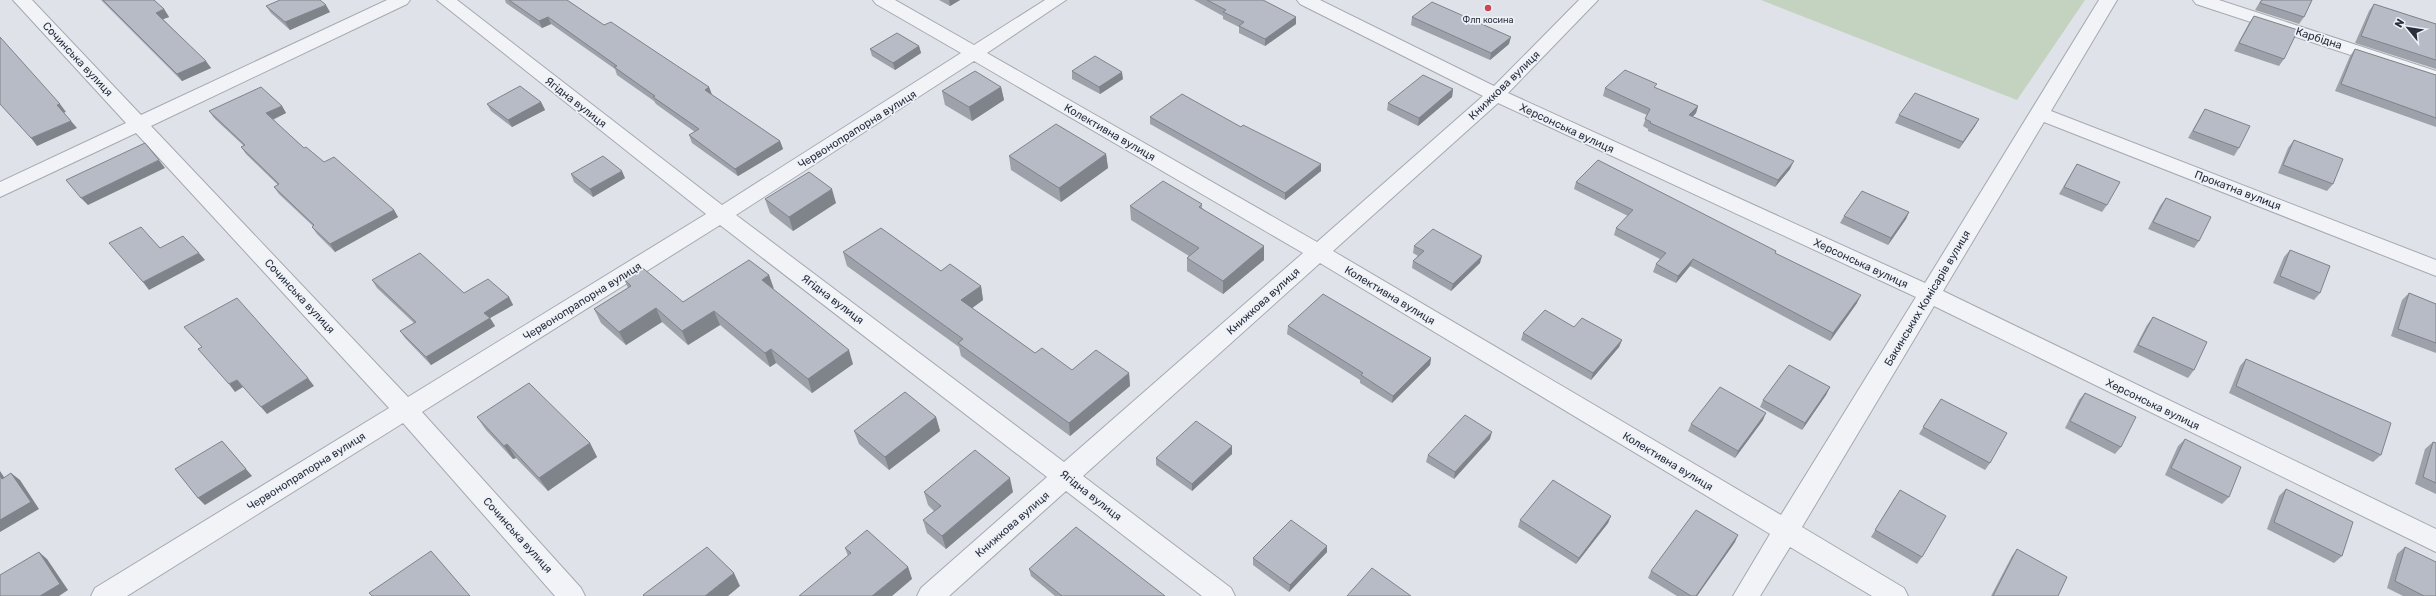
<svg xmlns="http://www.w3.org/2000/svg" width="2436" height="596" viewBox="0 0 2436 596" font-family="Rubik,sans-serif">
<rect width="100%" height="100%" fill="#dfe2e8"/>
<path fill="#c4d2c0" d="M1761,0H2085L2017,100Z"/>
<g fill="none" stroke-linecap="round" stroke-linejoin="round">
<defs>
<path id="minor" d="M13,0H32L141,115L387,0H410L407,4L151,126L408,397L706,214L437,0H457L722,205L961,53L876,4L873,0H895L974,45L1045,0H1066L987,53L1317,242L1483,96L1300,4L1297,0H1320L1494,86L1579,0H1598L1508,93L1925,283L2099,0H2117L2051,111L2436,260V276L2044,122L1943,291L2436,529V552L1934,306L1802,527L1904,588L1908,596H1872L1790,547L1760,596H1733L1770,534L1320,263L1083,476L1231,588L1235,596H1202L1066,491L949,596H917L921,588L1047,477L720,225L422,412L581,588L585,596H555L403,423L127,596H91L95,588L389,408L136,133L0,197V182L126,123ZM974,61L1303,253L1064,462L736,215ZM1498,103L1916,297L1781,515L1333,251Z
M2193,0H2219L2436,71V83L2196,4Z"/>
</defs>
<use href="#minor" stroke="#a4a9b2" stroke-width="2"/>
<use href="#minor" fill="#f2f3f6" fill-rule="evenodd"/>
</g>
<path fill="#9da1a9" d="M101,0H154L164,9L169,17L163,19L211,68L182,81Z
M505,0H567L604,25L709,87L712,95L780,141L783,149L738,176L692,143L689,135L695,132L656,104L654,101L617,75L615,69L551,24L542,28L506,3Z
M939,0H960L950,6Z
M1194,0H1263L1296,24L1265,46L1239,33V27L1223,19V16Z
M2261,0H2312L2304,17L2299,24L2255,10Z
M2374,4L2436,24V69L2355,43L2369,11Z
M266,6L330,12L290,30L271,13Z
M2254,16L2284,59L2279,66L2234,51L2249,23Z
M1412,17L1509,44L1490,60L1411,25Z
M919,46L921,53L895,70L872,56L870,49Z
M2355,49L2436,75V127L2335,91L2350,56Z
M1072,71L1123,79L1100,94L1072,79Z
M1001,87L1004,100L972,121L945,105L942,91Z
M1605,88H1656L1698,106L1696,113L1692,117L1790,169L1775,187L1648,131V129L1643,126L1647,115L1603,96Z
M1453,89L1452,97L1418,126L1387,110L1388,103Z
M541,102L545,110L512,127L491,111L487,104Z
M282,106L286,113L273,120L304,148L394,210L398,217L335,252L317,234L312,227L313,226L279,194L274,187L278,185L246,154L241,147L244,146L214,118L209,111Z
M2205,109L2239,148L2234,156L2188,138L2200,117Z
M1899,115L1979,119L1975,126L1959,149L1895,123Z
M1150,117L1321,171L1285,200L1150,124Z
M2294,140L2333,184L2327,191L2278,173L2288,148Z
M1106,154L1108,168L1061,202L1011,170L1009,156Z
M2077,164L2107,205L2102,212L2059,194Z
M571,174L625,178L593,197L574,182Z
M1576,182L1776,251L1775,253L1857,303L1830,341L1690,266L1676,283L1653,272L1656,264L1660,259L1614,235L1616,228L1628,216L1574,189Z
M2166,198L2199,241L2194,248L2148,229L2160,206Z
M765,199L836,203L793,231L770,213Z
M1202,204V208L1264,260L1223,294L1187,271V258L1189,256L1131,220L1130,206Z
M1909,212L1906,219L1888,245L1840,223L1844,216Z
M1414,246L1480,263L1451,291L1412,268L1413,261L1418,256L1413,253Z
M2290,250L2320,293L2314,300L2273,283L2284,257Z
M843,252L941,271L981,286L983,300L972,308L1035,353L1072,370L1129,373L1130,386L1070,436L961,356L959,347L847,266Z
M769,275L773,289L853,364L812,393L776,363L770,367L720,325L688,345L662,322L626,345L601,323L594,309L628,288L624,279L683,302Z
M372,280L464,293L509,297L513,305L490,318L495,326L431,365L405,338L400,331L414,323L377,288Z
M2409,293L2436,304V353L2391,336L2402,300Z
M2153,317L2194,370L2188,378L2133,352L2147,325Z
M1288,326L1431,358L1430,365L1392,403L1360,383V380L1287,334Z
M1574,327L1622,340L1619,347L1591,380L1521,340L1523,333Z
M2246,359L2381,455L2373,462L2229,393L2240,366Z
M1830,387L1826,395L1802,430L1760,407L1763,400Z
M2085,393L2121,447L2115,454L2065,428L2079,400Z
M1941,399L1990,463L1985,470L1919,434Z
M477,417L590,443L597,457L548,491L516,458L513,459L486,430Z
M936,417L940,431L889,470L859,444L854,431Z
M1763,420L1735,458L1688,431L1691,424Z
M1490,439L1454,479L1426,462L1428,455Z
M2185,439L2229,497L2222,504L2165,475L2178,446Z
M2433,442L2436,443V494L2415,484L2425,449Z
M1232,454L1192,491L1156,465V458Z
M2286,489L2342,556L2334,563L2267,529L2279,496Z
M924,492H1013L946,549L927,533L923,520L934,511L928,505Z
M1895,497L1922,557L1917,564L1871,537Z
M1611,516L1608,523L1576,564L1518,527L1520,520Z
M1735,542L1697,596H1677L1648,578L1651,571Z
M1327,546V552L1289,592L1253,565V558Z
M2405,547L2436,596H2403L2387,588L2397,554Z
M845,548L908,567L912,579L848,556Z
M2017,549L2058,596H1991L2012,556Z
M1029,569L1165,596H1055L1031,576Z"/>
<path fill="#7f838a" d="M949,0H960L950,6Z
M326,5L330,12L290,30L285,22Z
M164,9L169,17L161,20L156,13Z
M548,17L551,24L542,28L539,21Z
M1296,17V24L1265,46V39Z
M1511,37L1509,44L1490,60L1491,53Z
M919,46L921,53L895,70L893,63Z
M206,61L211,68L182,81L177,74Z
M1122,72L1123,79L1100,94L1099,87Z
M709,87L712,95L705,90Z
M1001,87L1004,100L972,121L969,107Z
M1453,89L1452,97L1418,126L1419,118Z
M541,102L545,110L512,127L508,120Z
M60,104L66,112L63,113L57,105Z
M282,106L286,113L271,120L266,113Z
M1698,106L1696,113L1687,123L1689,115Z
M1979,119L1975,126L1959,149L1963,142Z
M71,121L77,128L37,146L31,138Z
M780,141L783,149L738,176L735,169Z
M1106,154L1108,168L1061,202L1059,188Z
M159,160L165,168L88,205L81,198Z
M1794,161L1790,169L1775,187L1778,180Z
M1321,164V171L1285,200V193Z
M622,171L625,178L593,197L590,189Z
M832,189L836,203L793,231L789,217Z
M394,210L398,217L335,252L330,244Z
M1909,212L1906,219L1888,245L1891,238Z
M1264,246V260L1223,294V281Z
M199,253L205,260L149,290L143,282Z
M1482,256L1480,263L1451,291L1453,284Z
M1693,259L1690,266L1676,283L1678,276Z
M769,275L774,289L762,280Z
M981,286L983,300L964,314L961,300Z
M1861,295L1857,303L1830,341L1833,333Z
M509,297L513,305L490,318L495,326L431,365L426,357L484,313Z
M656,308L662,322L626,345L619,332Z
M714,311L720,325L688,345L682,331Z
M1622,340L1619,347L1591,380L1593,373Z
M771,349L776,363L770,367L765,353Z
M849,350L853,364L812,393L808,379Z
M1431,358L1430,365L1392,403L1393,396Z
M1129,373L1130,386L1070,436L1069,423Z
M308,378L314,386L267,414L261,407Z
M237,380L243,387L235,392L229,384Z
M1830,387L1826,395L1802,430L1805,423Z
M1766,413L1763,420L1735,458L1738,451Z
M936,417L940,431L889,470L885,457Z
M1492,432L1490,439L1454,479L1455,472Z
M222,441L252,476L205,505L198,498Z
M590,443L597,457L548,491L539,478Z
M507,444L516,458L513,459L504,446Z
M1232,446V454L1192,491V484Z
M0,471L10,486L2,479L0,476Z
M11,473L20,480L39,509L0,532V520Z
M1010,478L1013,492L946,549L942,536Z
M1611,516L1608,523L1576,564L1579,558Z
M1738,535L1735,542L1697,596H1696Z
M1327,546V552L1289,592L1290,585Z
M39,552L47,559L68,590L59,596H40Z
M908,567L912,579L892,596H872Z
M734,573L740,586L728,596H705Z"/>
<path fill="#b6bbc5" stroke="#7f838a" d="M103,0H154L164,9L156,13L206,61L177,74Z
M280,0H320L326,5L285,22L266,6Z
M509,0H567L604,25L611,22L709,87L705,90L780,141L735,169L689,135L699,129L653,97L655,96L614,67L617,66L548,17L539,21Z
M1207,0H1263L1296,17L1265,39L1239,26L1244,22L1223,12L1226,10Z
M2262,0H2312L2304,17L2260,3Z
M1432,2L1511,37L1491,53L1412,17Z
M2374,4L2436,24V60L2361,36Z
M2254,16L2298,30L2284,59L2239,43Z
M897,33L919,46L893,63L870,49Z
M0,37L60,104L57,105L71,121L31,138L0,104Z
M2355,49L2436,75V118L2341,84Z
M1095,56L1122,72L1099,87L1072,71Z
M1625,70L1657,84L1654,87L1698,106L1689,115L1794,161L1778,180L1650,123L1651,122L1645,119L1650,109L1605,88Z
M975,71L1001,87L969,107L942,91Z
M1423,75L1453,89L1419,118L1388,103Z
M520,86L541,102L508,120L487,104Z
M261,87L282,106L266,113L304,148L306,147L324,162L334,157L394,210L330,244L312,227L314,225L274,187L279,184L241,147L245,145L209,111Z
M1915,93L1979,119L1963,142L1899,115Z
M1182,94L1241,127L1243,125L1321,164L1285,193L1150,117Z
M2205,109L2250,126L2239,148L2193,131Z
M1056,124L1106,154L1059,188L1009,156Z
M2294,140L2343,159L2333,184L2283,165Z
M145,143L159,160L81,198L66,180Z
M603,156L622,171L590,189L571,174Z
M1598,160L1776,251L1775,253L1861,295L1833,333L1693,259L1678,276L1656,264L1666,253L1616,228L1633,210L1576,182Z
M2077,164L2120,182L2107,205L2064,187Z
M809,172L832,189L789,217L765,199Z
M1163,181L1202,204L1199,207L1264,246L1223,281L1187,258L1199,248L1130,206Z
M1862,191L1909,212L1891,238L1844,216Z
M2166,198L2211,217L2199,241L2153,222Z
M141,227L160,248L183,236L199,253L143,282L109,243Z
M881,228L941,271L950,264L981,286L961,300L1035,353L1042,348L1072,370L1096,350L1129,373L1069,423L958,343L963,339L843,252Z
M1433,229L1482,256L1453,284L1413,261L1424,251L1414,246Z
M2290,250L2330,266L2320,293L2280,276Z
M420,253L464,293L488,279L509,297L484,313L490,318L426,357L400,331L416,322L372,280Z
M749,260L769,275L762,280L849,350L808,379L771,349L765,353L714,311L682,331L656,308L619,332L594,309L631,286L624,279L638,264L683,302Z
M2409,293L2436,304V343L2398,329Z
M1323,294L1431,358L1393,396L1361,375L1363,373L1288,326Z
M237,298L308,378L261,407L237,380L229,384L198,349L202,347L184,327Z
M1545,310L1574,327L1582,318L1622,340L1593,373L1523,333Z
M2153,317L2207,342L2194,370L2138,345Z
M2246,359L2391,423L2381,455L2236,386Z
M1789,365L1830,387L1805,423L1763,400Z
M529,383L590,443L539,478L507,444L504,446L477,417Z
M1720,387L1766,413L1738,451L1691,424Z
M905,392L936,417L885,457L854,431Z
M2085,393L2136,417L2121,447L2070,421Z
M1941,399L2007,433L1990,463L1923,427Z
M1465,415L1492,432L1455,472L1428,455Z
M1196,421L1232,446L1192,484L1156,458Z
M2185,439L2241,467L2229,497L2171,468Z
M222,441L246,469L198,498L175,469Z
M2433,442L2436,443V483L2423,477Z
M975,450L1010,478L942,536L923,520L941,506L924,492Z
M11,473L31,502L0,520V476L2,479Z
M1553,480L1611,516L1579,558L1520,520Z
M2286,489L2353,522L2342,556L2274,522Z
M1900,490L1946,516L1922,557L1875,530Z
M1696,510L1738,535L1696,596H1691L1651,571Z
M1291,520L1327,546L1290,585L1253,558Z
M1076,527L1165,596H1062L1029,569Z
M867,530L908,567L872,596H799L851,553L845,548Z
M707,547L734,573L705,596H644L643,595Z
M2405,547L2436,562V596H2424L2395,581Z
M2017,549L2067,577L2058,596H1993Z
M431,551L470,596H372L369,593Z
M39,552L60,584L40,596H0V575Z
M1372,568L1411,596H1347Z"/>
<circle fill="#cb4653" stroke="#eef1f6" stroke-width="1.5" cx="1488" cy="8" r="4"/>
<g text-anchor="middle" stroke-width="3.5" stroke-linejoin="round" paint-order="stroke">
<g font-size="9" fill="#282f3f" stroke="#eef1f6">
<text x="1488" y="23">Флп косина</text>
</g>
<g font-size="11" fill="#282f3f" stroke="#eef1f6">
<text transform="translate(2319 38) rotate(18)" y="4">Карбідна</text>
<text transform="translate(78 59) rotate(47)" y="4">Сочинська вулиця</text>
<text transform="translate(1504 85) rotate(-44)" y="4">Книжкова вулиця</text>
<text transform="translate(576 102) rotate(38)" y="4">Ягідна вулиця</text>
<text transform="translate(1567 128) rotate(25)" y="4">Херсонська вулиця</text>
<text transform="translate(857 129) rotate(-32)" y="4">Червонопрапорна вулиця</text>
<text transform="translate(1110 132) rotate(30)" y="4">Колективна вулиця</text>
<text transform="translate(2238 190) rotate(21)" y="4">Прокатна вулиця</text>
<text transform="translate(1861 263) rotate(25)" y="4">Херсонська вулиця</text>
<text transform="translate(1390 295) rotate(31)" y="4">Колективна вулиця</text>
<text transform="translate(300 296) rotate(47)" y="4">Сочинська вулиця</text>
<text transform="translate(1927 298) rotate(-59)" y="4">Бакинських Комісарів вулиця</text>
<text transform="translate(833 299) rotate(37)" y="4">Ягідна вулиця</text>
<text transform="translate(582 301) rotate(-32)" y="4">Червонопрапорна вулиця</text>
<text transform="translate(1263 301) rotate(-42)" y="4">Книжкова вулиця</text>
<text transform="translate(2153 404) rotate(26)" y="4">Херсонська вулиця</text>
<text transform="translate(1668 461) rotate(31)" y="4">Колективна вулиця</text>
<text transform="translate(306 471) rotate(-32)" y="4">Червонопрапорна вулиця</text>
<text transform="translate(1091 495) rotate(38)" y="4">Ягідна вулиця</text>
<text transform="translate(1012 524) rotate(-41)" y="4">Книжкова вулиця</text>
<text transform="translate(518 535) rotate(48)" y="4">Сочинська вулиця</text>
</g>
</g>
<g transform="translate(2408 28) rotate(300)" stroke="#eef1f6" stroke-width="3" paint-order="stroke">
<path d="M0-3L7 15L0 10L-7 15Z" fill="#282f3f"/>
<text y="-6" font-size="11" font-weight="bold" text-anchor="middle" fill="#282f3f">N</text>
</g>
</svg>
